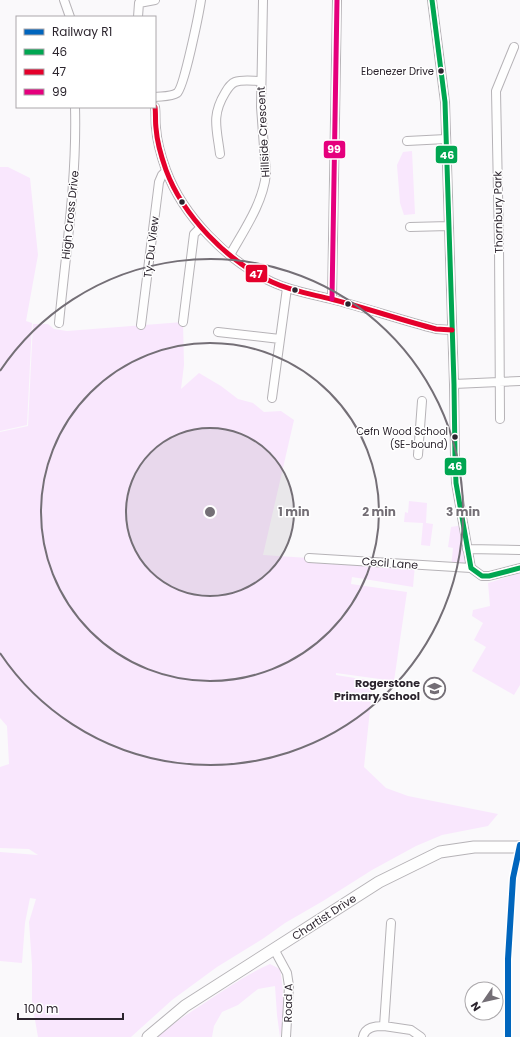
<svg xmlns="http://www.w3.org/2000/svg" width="520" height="1037" viewBox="0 0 520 1037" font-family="Poppins,sans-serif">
<rect width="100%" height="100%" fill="#faf9fb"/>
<path fill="#f9e7fd" d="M412,151L415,214L404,215L400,203L397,165L403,152Z
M0,167H8L30,178L38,255L26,321L32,323L27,425L0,431Z
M183,322L184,365L181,389L199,373L221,386L238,399L253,403L264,412L281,411L294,420L263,555L415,565L413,587L352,577L351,584L407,592L394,681L336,673V675L373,681L364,767L386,788L408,796L498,814L488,826L442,835L416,846L372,870L323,901L285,923L264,938L217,967L172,1000L131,1037H38L32,1003V965L29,922L36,899L30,898L25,923L22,963L0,961V852L38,855L29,849L0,848V767L9,764L7,726L0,718V432L28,426L33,324H48L54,329L67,331Z
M409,501L427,503L426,523L433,524L430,546L421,545L423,523L404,522L405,512L408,513Z
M463,525L470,563L451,568L453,548L448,547L451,527Z
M520,573V685L514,695L472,671L486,647L474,640L483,623L472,616L473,610L490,606L488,583Z
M270,964L280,969C284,991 285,1015 280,1037L277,1015L275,986L258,989L238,1005L222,1012L214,1026L212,1037H158C173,1023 189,1013 206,1002C227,988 247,974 270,964Z"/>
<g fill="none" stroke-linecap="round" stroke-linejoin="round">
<defs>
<path id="minor" d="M64,0L70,17
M432,0L445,102L454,384L455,458L456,483L471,568L482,576H489L520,568
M138,17L139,3L155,0
M155,97C161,96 171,97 177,93C184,88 199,13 201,0
M155,107C156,114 155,121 156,128C157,142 161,156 166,170C183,216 227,261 272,282C291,291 311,294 331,299C366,308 401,320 436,329L452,330
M407,141L446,139
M220,154C217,129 211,116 225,93C228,88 230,84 235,82C243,79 253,81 261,81
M410,227L449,226
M230,255C244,230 263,203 266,174L261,107L263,0
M332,299L337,0
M183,322L194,234L201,227
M59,323C66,251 77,179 75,107
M141,325L159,182L162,175L166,171
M218,332L280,339
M454,384L520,381
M272,398L287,288
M500,419L499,244L496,91L514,47
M418,455L422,401
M467,549L520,550
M309,558L471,568
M274,949L287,973L289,986L286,1037
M384,1026L411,1030L421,1037
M363,1037C365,1027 375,1026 384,1026L391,923"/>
<path id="secondary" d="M148,1037L185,1006L379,882L440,852L474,847H520"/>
</defs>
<use href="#minor" stroke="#b6b3b7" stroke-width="10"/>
<use href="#secondary" stroke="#b6b3b7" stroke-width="13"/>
<use href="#minor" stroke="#fefefe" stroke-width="8"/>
<use href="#secondary" stroke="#fefefe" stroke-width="11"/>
<defs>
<path id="bus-1" d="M432,0L445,102L454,384L455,458L456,483L471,568L482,576H489L520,568"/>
<path id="bus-2" d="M155,107C156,114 155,121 156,128C157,142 161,156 166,170C183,216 227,261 272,282C291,291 311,294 331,299C366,308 401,320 436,329L452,330"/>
<path id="bus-3" d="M332,299L337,0"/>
</defs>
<use href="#bus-1" stroke="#fff" stroke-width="8"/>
<use href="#bus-2" stroke="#fff" stroke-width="8"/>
<use href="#bus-3" stroke="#fff" stroke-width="8"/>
<use href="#bus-1" stroke="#00a651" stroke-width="5"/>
<use href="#bus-2" stroke="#e4002b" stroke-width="5"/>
<use href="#bus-3" stroke="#e5007d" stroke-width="5"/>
<defs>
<path id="rail-1" d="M508,1037V959L513,878L520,845"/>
</defs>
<use href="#rail-1" stroke="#fff" stroke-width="9"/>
<use href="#rail-1" stroke="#0065bd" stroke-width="6"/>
</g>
<circle cx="210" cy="512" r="84" fill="#746f76" fill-opacity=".12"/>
<g fill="none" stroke="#746f76" stroke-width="2">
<circle cx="210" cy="512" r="84"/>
<circle cx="210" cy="512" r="169"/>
<path d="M0 371A253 253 0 1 1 0 653"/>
</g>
<defs>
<symbol id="school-ring" viewBox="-11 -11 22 22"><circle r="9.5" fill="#fff" stroke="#746f76" stroke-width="1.5"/><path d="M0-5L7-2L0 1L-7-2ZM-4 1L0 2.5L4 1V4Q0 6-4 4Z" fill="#746f76"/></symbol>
</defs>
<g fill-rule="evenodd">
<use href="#school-ring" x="422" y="676" width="25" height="25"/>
</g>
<g fill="#2c252e" stroke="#fff" stroke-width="1.5">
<circle cx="441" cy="71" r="3.5"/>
<circle cx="182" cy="202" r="3.5"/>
<circle cx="295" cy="290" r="3.5"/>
<circle cx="348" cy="304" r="3.5"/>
<circle cx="455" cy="437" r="3.5"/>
</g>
<g text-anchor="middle" stroke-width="3" stroke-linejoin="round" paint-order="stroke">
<g font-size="10" fill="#2c252e" stroke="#fff" text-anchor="end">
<text x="434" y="75">Ebenezer Drive</text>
<text x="448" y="435">Cefn Wood School<tspan x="448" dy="13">(SE-bound)</tspan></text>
</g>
<g font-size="11" fill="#2c252e" stroke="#fff">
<text transform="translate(263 132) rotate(-93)" y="4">Hillside Crescent</text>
<text transform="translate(498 212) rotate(-91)" y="4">Thornbury Park</text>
<text transform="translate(70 215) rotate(-84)" y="4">High Cross Drive</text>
<text transform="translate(151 247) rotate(-83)" y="4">Ty-Du View</text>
<text transform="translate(390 563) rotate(4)" y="4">Cecil Lane</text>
<text transform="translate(324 917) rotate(-33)" y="4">Chartist Drive</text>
<text transform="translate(288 1003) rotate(-89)" y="4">Road A</text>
</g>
<g font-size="11" font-weight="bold" fill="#2c252e" stroke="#fff" text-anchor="end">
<text x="420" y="687">Rogerstone<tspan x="420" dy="13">Primary School</tspan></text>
</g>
</g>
<circle cx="210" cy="512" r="6" fill="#746f76" stroke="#fff" stroke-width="2"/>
<g font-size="12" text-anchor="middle" font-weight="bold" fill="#746f76" stroke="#fff" stroke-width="3" stroke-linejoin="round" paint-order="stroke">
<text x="294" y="516">1 min</text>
<text x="379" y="516">2 min</text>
<text x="463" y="516">3 min</text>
</g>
<g stroke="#fff" stroke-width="1.5">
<rect x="323" y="140" width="23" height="19" rx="4" fill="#e5007d"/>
<rect x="435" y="145" width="23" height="19" rx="4" fill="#00a651"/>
<rect x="245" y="264" width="23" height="19" rx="4" fill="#e4002b"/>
<rect x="444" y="457" width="23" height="19" rx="4" fill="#00a651"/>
</g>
<g font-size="11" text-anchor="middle" font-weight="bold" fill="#fff">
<text x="334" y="153">99</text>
<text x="447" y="159">46</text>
<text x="256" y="278">47</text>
<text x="455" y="470">46</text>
</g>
<rect x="16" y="16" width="140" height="92" fill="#ffffff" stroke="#aba8ab"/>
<rect x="24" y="29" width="20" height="6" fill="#0065bd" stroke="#aba8ab"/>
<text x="52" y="36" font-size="12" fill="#2c252e">Railway R1</text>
<rect x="24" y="49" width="20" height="6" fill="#00a651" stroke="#aba8ab"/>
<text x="52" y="56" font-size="12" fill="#2c252e">46</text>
<rect x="24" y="69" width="20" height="6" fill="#e4002b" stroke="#aba8ab"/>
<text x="52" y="76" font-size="12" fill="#2c252e">47</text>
<rect x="24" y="89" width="20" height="6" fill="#e5007d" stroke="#aba8ab"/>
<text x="52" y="96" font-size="12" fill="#2c252e">99</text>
<g transform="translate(484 1001) rotate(236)"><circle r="19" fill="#ffffff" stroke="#aba8ab"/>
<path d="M0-3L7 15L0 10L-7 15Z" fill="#746f76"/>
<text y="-6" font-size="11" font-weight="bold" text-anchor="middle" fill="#2c252e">N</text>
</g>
<path d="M18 1013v6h105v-6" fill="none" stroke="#2c252e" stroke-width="2"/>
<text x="24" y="1013" font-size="12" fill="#2c252e" stroke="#ffffff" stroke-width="3" paint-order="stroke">100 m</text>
</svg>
